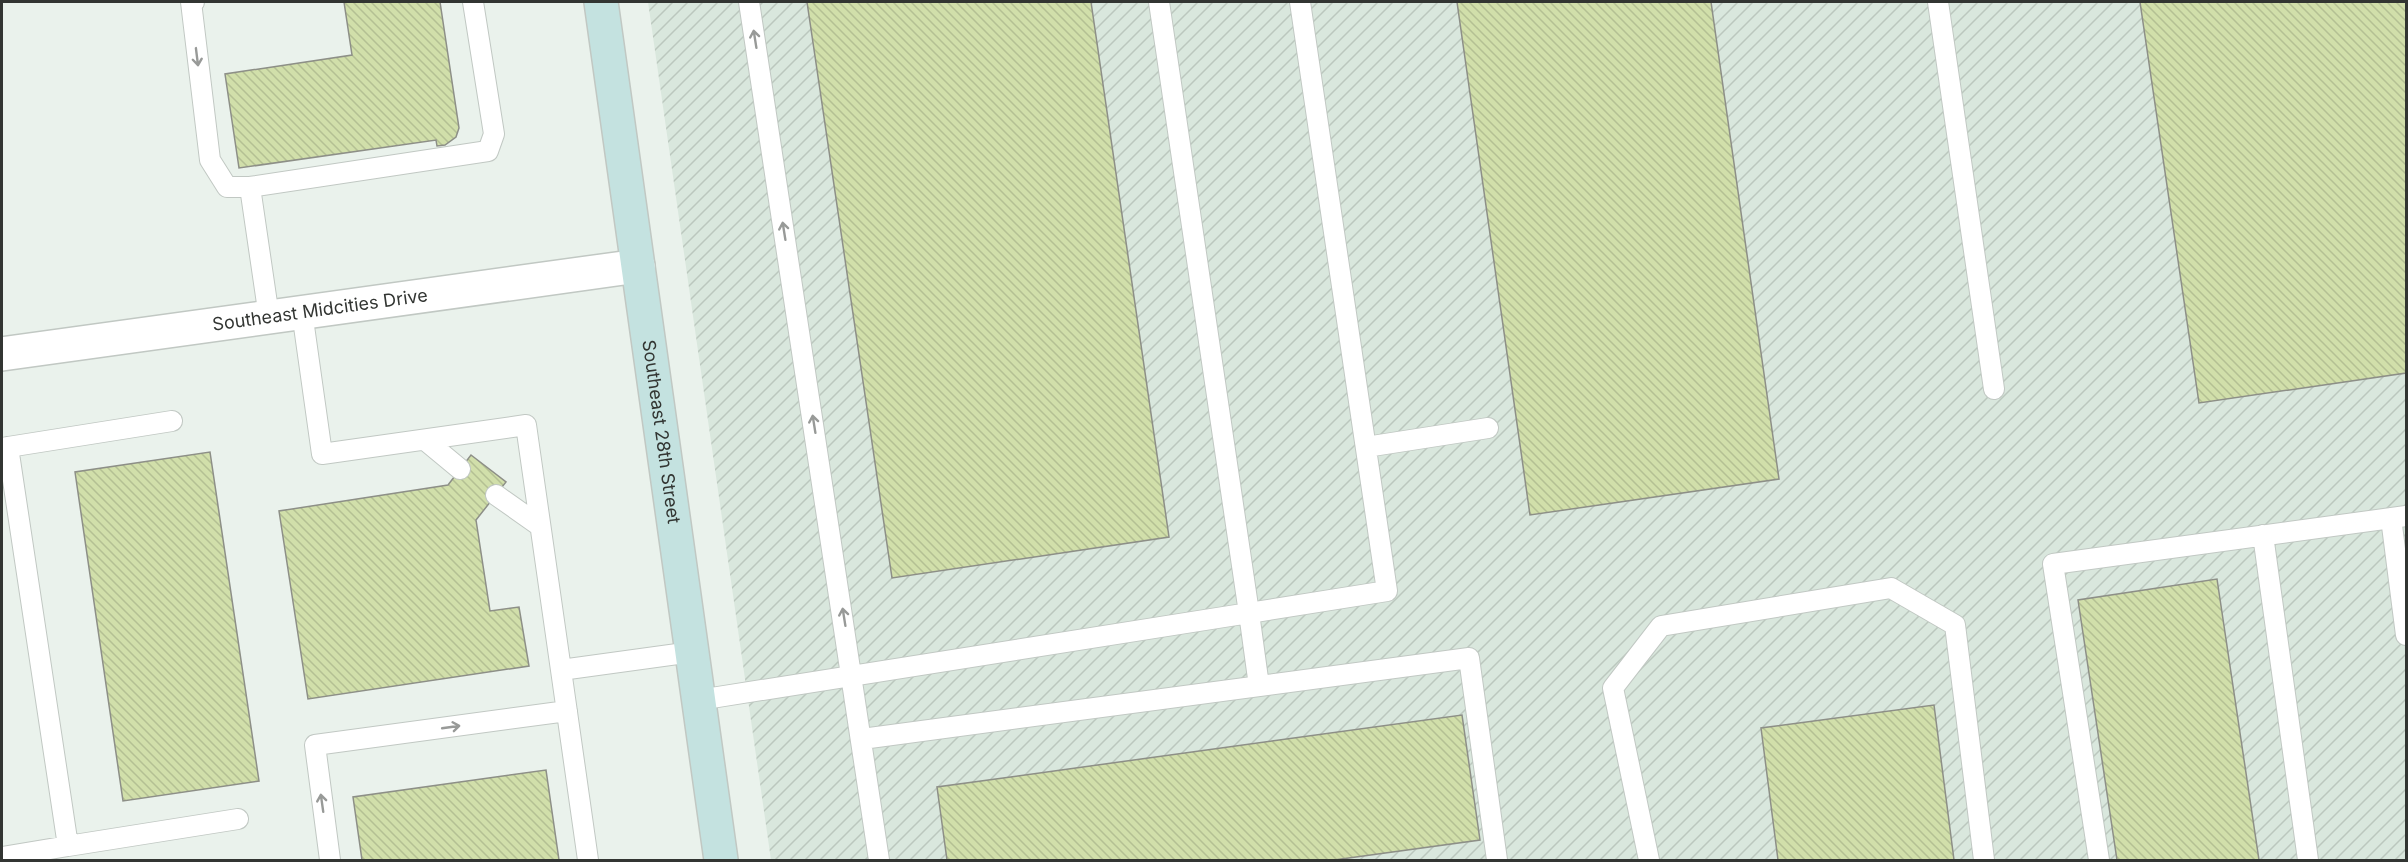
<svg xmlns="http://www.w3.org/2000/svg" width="2408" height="862" viewBox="0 0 2408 862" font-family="Inter,sans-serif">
<defs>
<pattern id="industrial-furrows" width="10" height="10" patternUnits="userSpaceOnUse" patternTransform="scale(1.5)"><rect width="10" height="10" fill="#d9e7dd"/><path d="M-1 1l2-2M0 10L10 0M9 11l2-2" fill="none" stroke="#bbc7be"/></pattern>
<pattern id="building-back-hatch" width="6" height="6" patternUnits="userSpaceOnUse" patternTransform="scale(1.5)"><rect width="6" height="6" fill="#d1dfaa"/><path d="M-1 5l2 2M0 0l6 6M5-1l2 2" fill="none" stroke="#b4c093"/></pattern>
</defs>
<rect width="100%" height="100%" fill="#eaf2ec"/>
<path fill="url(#industrial-furrows)" d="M648,2H2406V860H771Z"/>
<path fill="url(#building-back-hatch)" stroke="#8d8f87" stroke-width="1.5" d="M344,2H440L459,128L456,137L445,145L437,146L436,140L239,168L225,74L352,55Z
M807,2H1091L1169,537L892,578Z
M1457,2H1711L1779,479L1530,515Z
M2140,2H2406V373L2199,403Z
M210,452L259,781L123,801L75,472Z
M471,455L506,482L476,520L490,611L519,607L529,666L308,699L279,511L448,485Z
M2217,579L2259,860H2117L2078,600Z
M1934,705L1954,860H1778L1761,728Z
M1462,715L1480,840L1334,860H947L937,787Z
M546,770L559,860H362L353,797Z"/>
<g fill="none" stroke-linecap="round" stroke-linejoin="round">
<defs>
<path id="lane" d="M194,2H191L210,160L227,187H250
M749,2L879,860
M1159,2L1249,613L1387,591L1300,2
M1938,2L1994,389
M302,312L322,454L526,425L561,670
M269,317L250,187L488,151L494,134L473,2
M425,440L460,469
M8,447L68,846L238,819
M1366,447L1488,428
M2,448L172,421
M496,495L540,526
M2391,518L2406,635
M2263,535L2308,860
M699,700L1249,613L1259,686
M862,739L1469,658L1497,860
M2,857L68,846
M330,860L315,745L567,711
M588,860L561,670L692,652
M1649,860L1613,688L1661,626L1891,588L1955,625L1984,860
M2099,860L2053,564L2406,516"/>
<g id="street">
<path id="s1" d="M2,354L638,266"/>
</g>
<g id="secondary">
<path id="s2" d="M601,2L721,860"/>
</g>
</defs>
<use href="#lane" stroke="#c1c8c3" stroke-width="22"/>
<use href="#street" stroke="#c1c8c3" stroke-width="36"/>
<use href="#secondary" stroke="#c1c8c3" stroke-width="36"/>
<use href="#lane" stroke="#fff" stroke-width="20"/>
<use href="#street" stroke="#fff" stroke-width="33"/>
<use href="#secondary" stroke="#c4e2e0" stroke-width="33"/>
</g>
<defs><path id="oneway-shaft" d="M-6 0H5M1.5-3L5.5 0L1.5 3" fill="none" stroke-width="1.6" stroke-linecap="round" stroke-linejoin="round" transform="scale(1.5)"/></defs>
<g stroke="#989a98">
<use href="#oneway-shaft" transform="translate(755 39) rotate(-99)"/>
<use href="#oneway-shaft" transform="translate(197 57) rotate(83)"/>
<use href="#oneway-shaft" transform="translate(784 231) rotate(-99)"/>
<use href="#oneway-shaft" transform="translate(814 424) rotate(-99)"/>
<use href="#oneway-shaft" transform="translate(844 617) rotate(-99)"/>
<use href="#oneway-shaft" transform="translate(451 727) rotate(-8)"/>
<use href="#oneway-shaft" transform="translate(322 803) rotate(-98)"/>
</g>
<g text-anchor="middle" stroke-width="5" stroke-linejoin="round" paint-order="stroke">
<g font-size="18" fill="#323532" stroke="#eaf2ec">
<text dy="6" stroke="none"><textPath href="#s1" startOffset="321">Southeast Midcities Drive</textPath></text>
<text dy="6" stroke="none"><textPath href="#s2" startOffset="434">Southeast 28th Street</textPath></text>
</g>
</g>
<rect width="2408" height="862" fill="none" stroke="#323532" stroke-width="6"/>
</svg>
